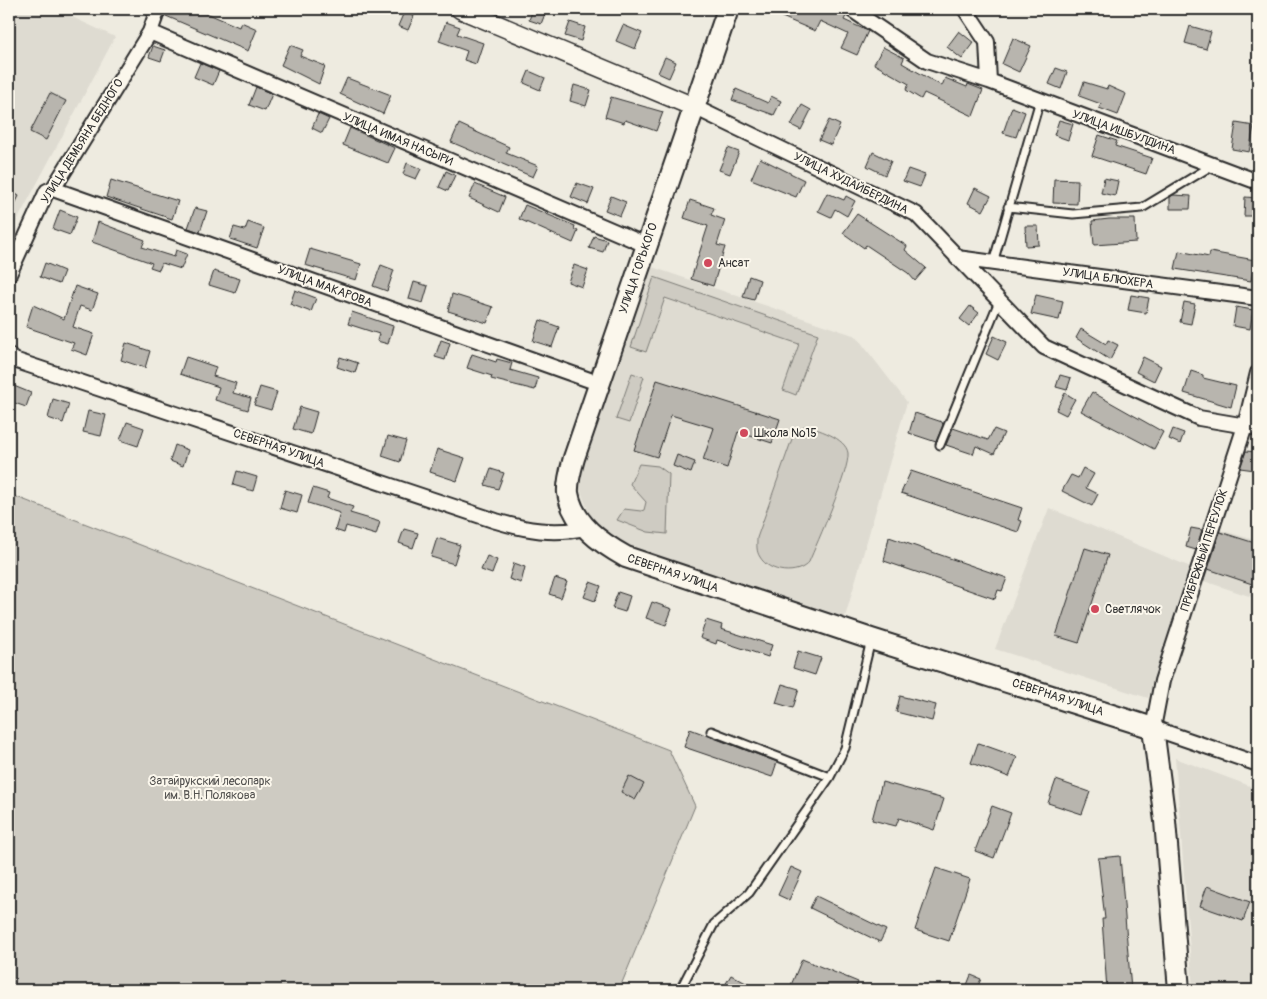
<svg xmlns="http://www.w3.org/2000/svg" width="1267" height="999" viewBox="0 0 1267 999" font-family="Pangolin,sans-serif">
<rect width="100%" height="100%" fill="#eeebe0"/>
<filter id="ink" filterUnits="userSpaceOnUse"><feTurbulence type="fractalNoise" baseFrequency=".02" numOctaves="2"/><feDisplacementMap in="SourceGraphic" scale="10" xChannelSelector="R" yChannelSelector="G"/><feConvolveMatrix kernelMatrix="1 2 1 2 8 2 1 2 1" color-interpolation-filters="sRGB"/></filter>
<g filter="url(#ink)">
<path fill="#dedbd1" d="M9,9H55L115,37L9,236Z
M649,266L856,336L907,402L845,617L618,544L592,520L579,487V463Z
M1049,508L1193,568L1148,698L995,649Z
M1217,529L1258,541V599L1198,579Z
M1175,758L1258,789V990H1193Z"/>
<path fill="#cecbc2" stroke="#7c7b76" d="M654,277L818,334L796,395L783,390L799,344L665,298L646,352L631,347Z
M632,373L644,377L629,423L616,419Z
M804,426C816,428 846,438 848,453C850,470 817,543 809,562C798,576 769,573 760,557C756,551 757,545 757,538L793,436Z
M639,464L658,466L669,474L667,534L648,532L617,520L624,509L641,511L644,510L646,502L630,484Z
M9,494L669,750L695,806L619,990H9Z"/>
<path fill="#b8b5ae" stroke="#2b2b2b" d="M169,9H197L239,27L241,22L257,29L248,51L166,16Z
M533,9H547L541,24L529,20Z
M763,9H821L833,14L835,10L846,16L844,20L868,31L857,55L841,48L848,34L820,21L815,31Z
M404,12L414,16L408,30L398,26Z
M446,22L460,27L457,34L483,43L476,64L464,60L467,51L439,41Z
M570,22L585,27L581,41L565,36Z
M623,25L642,33L635,49L616,41Z
M1190,26L1211,32L1206,49L1185,43Z
M959,31L974,43L962,59L947,47Z
M1013,38L1031,46L1019,72L1002,64Z
M290,45L303,50L300,56L325,66L319,84L281,65Z
M153,46L165,50L161,61L149,57Z
M883,47L904,58L902,63L942,86L945,78L967,87L968,84L983,90L973,116L924,93L921,99L906,90L909,84L874,64Z
M665,57L676,62L669,78L658,73Z
M200,63L219,71L213,85L194,77Z
M1056,68L1067,72L1061,89L1049,84Z
M529,71L545,78L540,90L524,83Z
M347,78L391,95L383,114L340,94Z
M1084,82L1107,89L1108,86L1126,94L1118,115L1099,108L1101,104L1079,96Z
M574,85L591,90L586,106L570,101Z
M256,87L272,94L265,111L249,105Z
M736,89L768,103L771,96L781,101L774,115L732,100Z
M50,93L66,101L46,140L30,132Z
M611,97L663,112L656,131L625,120L624,123L605,117Z
M802,105L811,110L801,130L791,125Z
M1012,107L1025,112L1016,137L1003,133Z
M318,114L329,119L322,133L312,128Z
M829,120L840,125L831,145L819,140Z
M1059,120L1073,124L1068,140L1054,135Z
M1236,123L1254,126L1249,152L1232,149Z
M459,124L509,147L506,153L538,166L533,177L451,142Z
M350,128L395,148L388,163L343,145Z
M1099,135L1117,141L1115,146L1152,158L1146,174L1092,156Z
M728,148L739,152L730,174L719,170Z
M873,152L891,161L885,175L867,166Z
M760,158L804,180L796,197L751,179Z
M407,163L421,169L416,179L403,174Z
M908,169L925,175L920,187L903,181Z
M446,171L455,175L448,191L439,187Z
M1104,178L1118,181L1115,196L1101,193Z
M1054,179L1078,180L1077,204L1053,203Z
M111,180L178,201L172,219L106,197Z
M577,183L594,189L588,204L571,197Z
M475,184L505,197L499,212L469,198Z
M975,188L991,196L983,211L968,203Z
M9,190L19,196L9,216Z
M827,193L844,200L846,196L855,201L847,216L835,209L831,217L818,211Z
M1173,195L1191,196L1190,209H1170V197Z
M611,196L626,202L620,216L605,210Z
M1245,197L1258,198L1256,216H1244Z
M690,200L714,208L711,215L725,220L717,245L725,247L713,286L691,279L708,226L684,218Z
M525,205L575,226L574,229L578,231L573,243L519,219Z
M195,208L207,211L200,232L188,228Z
M60,210L77,217L70,235L53,229Z
M857,214L907,246L905,250L926,268L915,281L908,273L866,245L864,248L843,233Z
M1109,219H1135L1136,242L1094,245L1092,221Z
M98,222L145,240L142,247L174,257L176,250L187,254L181,269L162,263L159,270L150,267L152,263L92,242Z
M248,222L264,228L257,248L230,239L234,227L245,230Z
M1025,226H1038L1039,245L1026,246Z
M594,236L607,240L603,252L589,248Z
M310,249L361,264L356,280L305,265Z
M1179,251L1209,257L1210,252L1255,260L1251,281L1175,269Z
M45,263L64,271L59,284L40,277Z
M381,265L394,270L387,291L373,286Z
M574,265L588,270L582,287L568,282Z
M214,271L240,279L235,293L209,285Z
M749,276L760,280L754,300L743,297Z
M414,282L428,286L423,303L409,299Z
M75,286L98,294L92,310L80,306L73,327L94,334L87,355L71,349L74,343L26,327L33,305L64,319Z
M295,290L316,298L311,312L290,304Z
M452,294L493,307L487,323L448,311Z
M1036,295L1063,301L1059,320L1031,314Z
M1131,295L1149,298L1146,313L1128,310Z
M1184,302L1195,304L1191,324L1180,322Z
M970,306L979,313L969,326L960,319Z
M1236,307L1253,310L1250,329L1233,326Z
M352,312L393,326L388,344L377,341L379,334L348,324Z
M540,320L559,327L552,347L533,341Z
M1081,329L1106,344L1108,340L1118,345L1110,360L1076,338Z
M994,336L1007,342L998,360L986,354Z
M441,340L450,343L445,360L435,357Z
M126,343L150,351L145,368L121,360Z
M472,354L496,362L497,359L512,363L510,370L538,378L535,390L491,379L492,376L467,368Z
M186,357L216,367L213,376L236,383L233,393L251,398L248,410L215,400L219,387L180,374Z
M340,357L358,363L355,373L337,367Z
M1143,357L1161,366L1154,381L1136,372Z
M1191,371L1203,375V378L1236,386L1231,407L1184,393Z
M1060,375L1071,378L1067,390L1056,387Z
M657,380L780,419L772,443L738,432L727,468L703,460L714,428L671,415L657,457L634,450Z
M9,384L31,393L26,407L9,401Z
M260,387L277,392L271,410L254,405Z
M1092,392L1163,432L1154,449L1081,411Z
M1065,393L1075,399L1066,415L1056,410Z
M53,399L69,404L63,423L48,418Z
M300,407L317,412L311,434L293,429Z
M88,411L106,415L101,436L83,432Z
M915,413L942,422L943,425L936,442L909,433Z
M127,422L144,428L138,446L120,440Z
M953,428L988,440L994,429L1004,433L994,454L976,446L973,454L946,445Z
M1173,429L1184,433L1180,444L1169,439Z
M388,436L406,441L400,462L382,456Z
M175,445L188,450L183,466L170,461Z
M437,449L465,458L457,481L430,472Z
M1246,451L1257,452L1255,470L1240,468Z
M677,455L695,462L691,473L673,466Z
M1083,468L1094,474L1086,488L1098,494L1092,506L1062,491L1071,475L1078,478Z
M491,469L504,473L498,489L485,485Z
M237,471L257,477L253,491L233,485Z
M911,471L1022,508L1018,520L1022,521L1018,532L901,493Z
M313,488L329,493L327,498L353,507L350,513L380,522L376,535L346,526L344,533L335,530L340,513L308,503Z
M285,490L302,495L297,513L280,508Z
M1191,528L1202,530L1196,550L1186,547Z
M404,529L418,533L413,548L399,543Z
M1220,532L1258,544V586L1208,569Z
M889,537L1007,578L1002,591L998,590L995,599L884,561Z
M437,538L460,545L454,564L431,557Z
M1085,548L1108,555L1079,643L1056,636Z
M487,556L497,560L492,574L481,570Z
M514,563L525,567L521,583L509,579Z
M555,578L567,582L561,598L549,594Z
M590,582L601,586L595,601L584,597Z
M618,592L630,596L625,612L612,608Z
M652,602L672,609L666,625L646,618Z
M706,620L722,625L721,629L772,645L768,657L717,640L716,644L700,638Z
M798,651L821,658L815,675L793,668Z
M782,684L799,689L793,708L776,703Z
M900,696L936,705L932,721L896,712Z
M690,729L777,762L772,777L684,747Z
M978,743L1017,757L1009,777L971,763Z
M629,776L644,784L635,800L621,792Z
M1056,780L1090,792L1082,814L1048,803Z
M882,782L944,799L934,830L899,818L896,826L872,820Z
M992,806L1011,813L994,858L975,851Z
M1120,856L1131,990H1107L1102,919H1105L1098,858Z
M791,867L802,872L789,900L778,895Z
M936,868L970,879L949,941L915,930Z
M1207,886L1250,902L1243,921L1200,906Z
M816,896L886,930L880,942L810,908Z
M802,959L858,982L855,990H789Z
M731,975L759,990H722Z
M971,975L981,979L976,990H965Z"/>
<g fill="none" stroke-linecap="round" stroke-linejoin="round">
<defs>
<path id="service" d="M1008,207L1073,214L1142,208L1213,165
M993,263L1040,100
M940,445L999,301
M711,731L830,777
M680,990L714,924L749,893L830,777L845,748L871,640"/>
<path id="minor" d="M851,9L927,61L989,81L1258,182
M965,9L987,42L989,81
M150,32L646,245
M694,107L916,214L1044,347L1199,418L1258,428
M53,189L598,383
M957,258L1258,298
M9,274L47,191L53,189L150,32L158,9
M9,355L14,360L496,521C526,530 554,535 585,528
M1258,373L1245,426L1162,681L1153,728L1258,764"/>
<path id="tertiary" d="M460,9L694,107"/>
<path id="secondary" d="M728,9L574,458C571,469 567,482 568,493C573,524 601,543 626,557L871,639L1153,728L1165,821L1179,990"/>
</defs>
<use href="#service" stroke="#2b2b2b" stroke-width="11"/>
<use href="#minor" stroke="#2b2b2b" stroke-width="18"/>
<use href="#tertiary" stroke="#2b2b2b" stroke-width="21"/>
<use href="#secondary" stroke="#2b2b2b" stroke-width="24"/>
<use href="#service" stroke="#fbf7ec" stroke-width="7"/>
<use href="#minor" stroke="#fbf7ec" stroke-width="14"/>
<use href="#tertiary" stroke="#fbf7ec" stroke-width="18"/>
<use href="#secondary" stroke="#fbf7ec" stroke-width="20"/>
</g>
</g>
<g fill="#d1495b" stroke="#fbf7ec" stroke-width="2">
<circle cx="708" cy="263" r="5"/>
<circle cx="744" cy="433" r="5"/>
<circle cx="1095" cy="609" r="5"/>
</g>
<g text-anchor="middle" stroke-width="4" stroke-linejoin="round" paint-order="stroke">
<g font-size="12" fill="#2b2b2b" stroke="#fbf7ec">
<text transform="translate(1124 132) rotate(20)" y="4">УЛИЦА ИШБУЛДИНА</text>
<text transform="translate(398 139) rotate(23)" y="4">УЛИЦА ИМАЯ НАСЫРИ</text>
<text transform="translate(82 141) rotate(-58)" y="4">УЛИЦА ДЕМЬЯНА БЕДНОГО</text>
<text transform="translate(851 183) rotate(26)" y="4">УЛИЦА ХУДАЙБЕРДИНА</text>
<text transform="translate(638 268) rotate(-71)" y="4">УЛИЦА ГОРЬКОГО</text>
<text transform="translate(1108 278) rotate(8)" y="4">УЛИЦА БЛЮХЕРА</text>
<text transform="translate(325 286) rotate(20)" y="4">УЛИЦА МАКАРОВА</text>
<text transform="translate(279 448) rotate(19)" y="4">СЕВЕРНАЯ УЛИЦА</text>
<text transform="translate(1204 550) rotate(-72)" y="4">ПРИБРЕЖНЫЙ ПЕРЕУЛОК</text>
<text transform="translate(673 573) rotate(19)" y="4">СЕВЕРНАЯ УЛИЦА</text>
<text transform="translate(1058 697) rotate(18)" y="4">СЕВЕРНАЯ УЛИЦА</text>
</g>
<g font-size="12" fill="#2b2b2b" stroke="#fbf7ec" text-anchor="start">
<text x="718" y="267">Ансат</text>
<text x="754" y="437">Школа №15</text>
<text x="1105" y="613">Светлячок</text>
</g>
<g font-size="12" fill="#545351" stroke="#fbf7ec">
<text x="210" y="785">Затайрукский лесопарк<tspan x="210" dy="14">им. В.Н. Полякова</tspan></text>
</g>
</g>
<rect width="1267" height="999" fill="none" stroke="#fbf7ec" stroke-width="30"/>
<rect x="15" y="15" width="1237" height="969" fill="none" stroke="#2b2b2b" stroke-width="2" filter="url(#ink)"/>
</svg>
